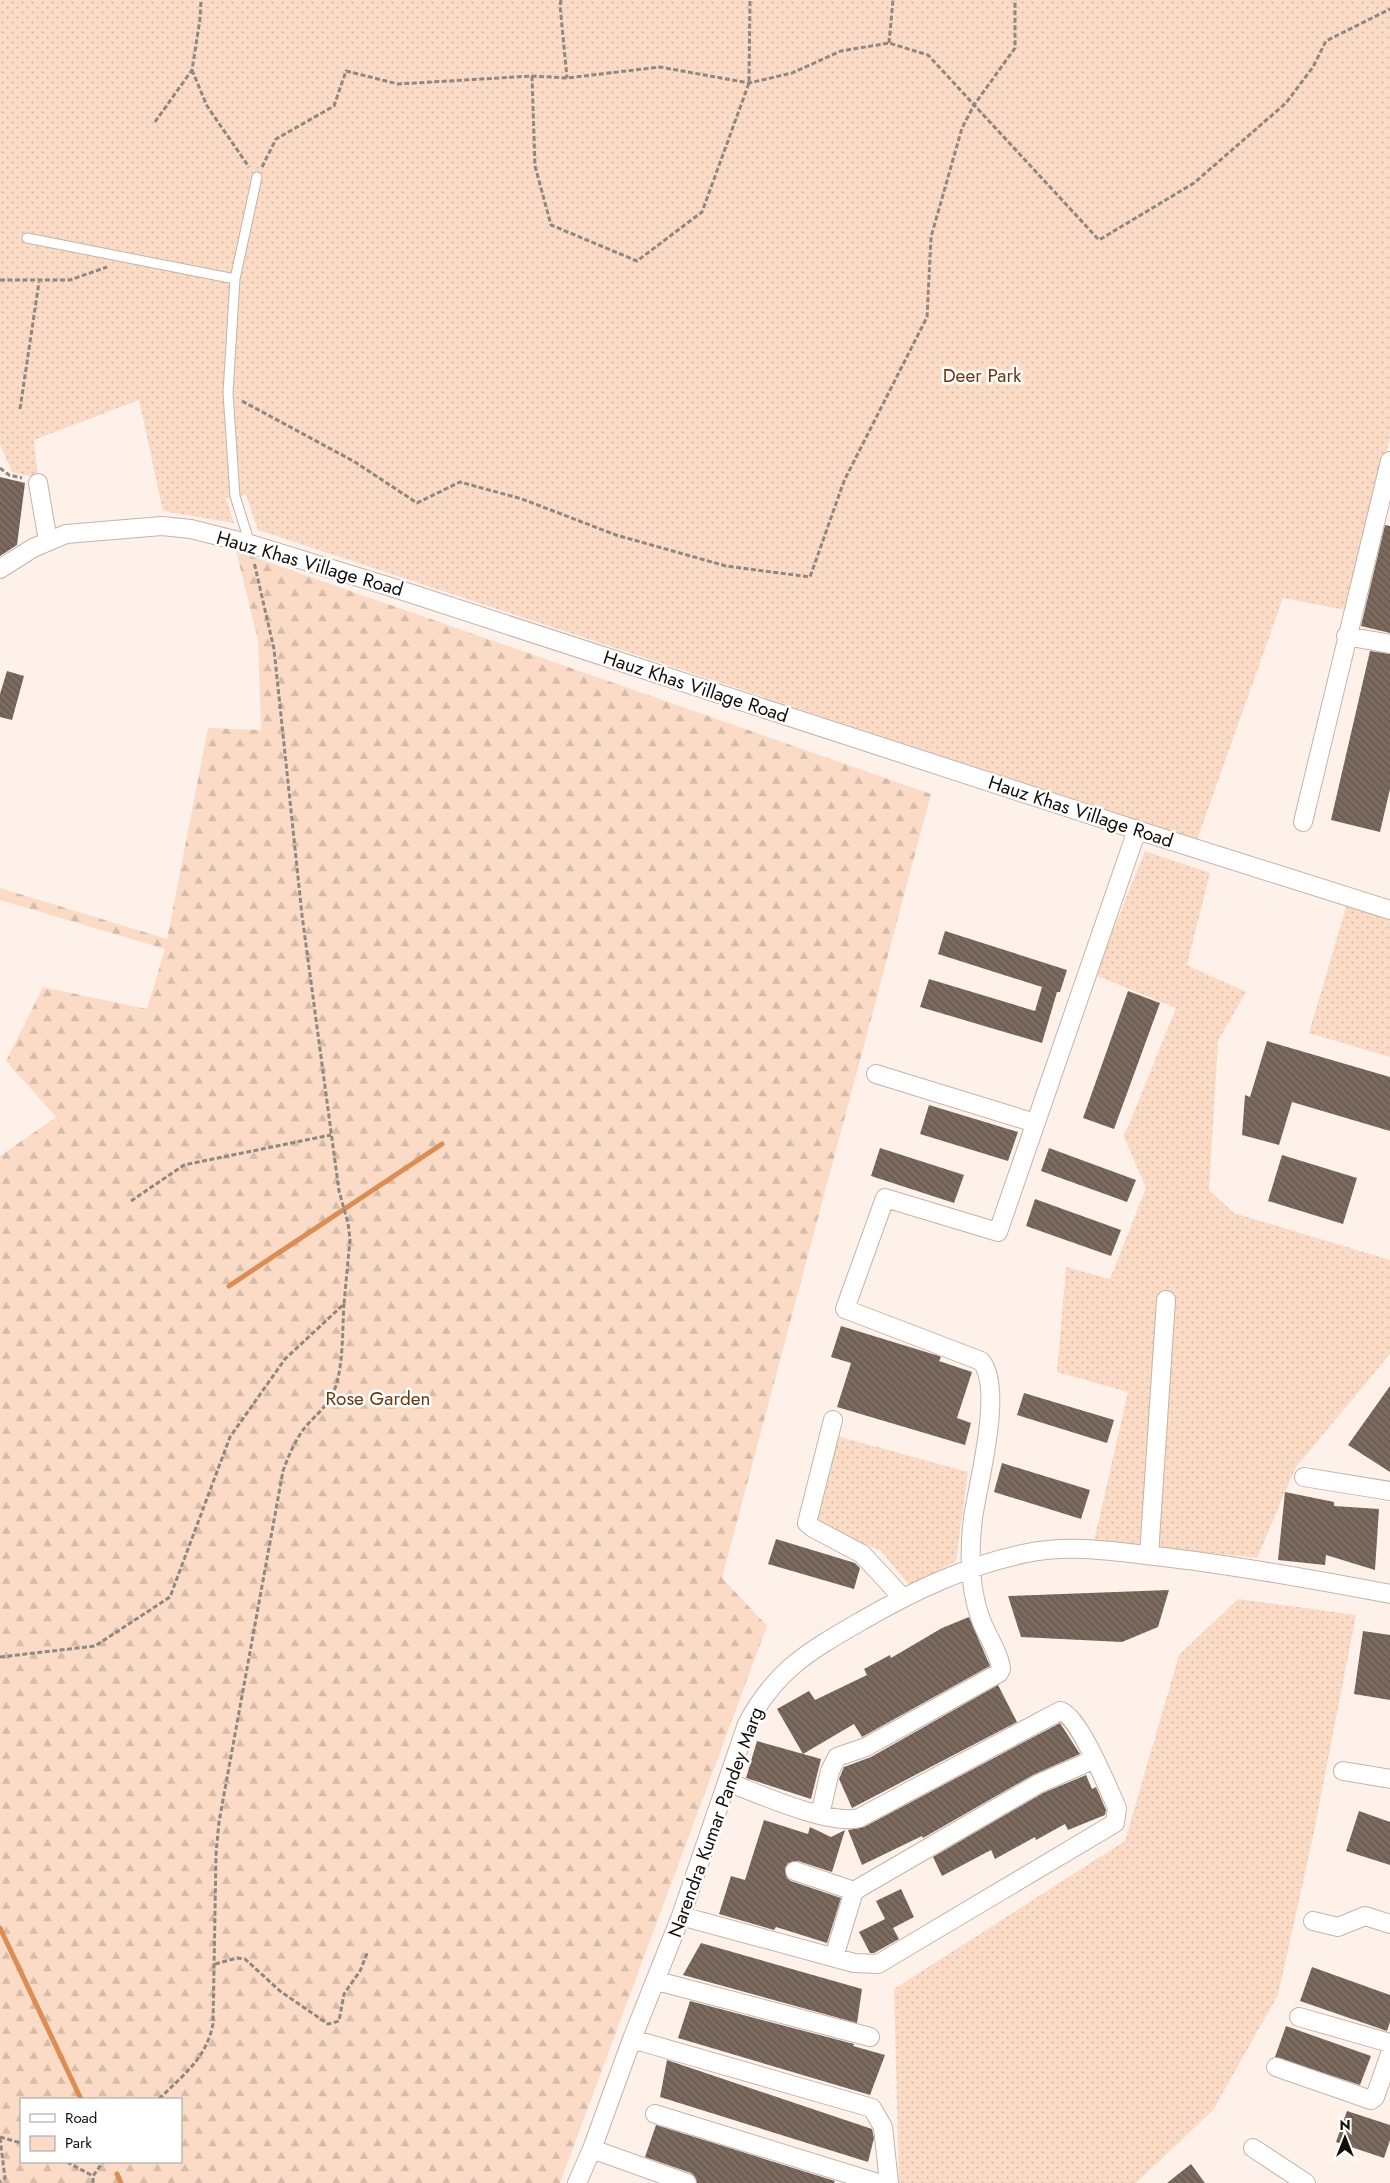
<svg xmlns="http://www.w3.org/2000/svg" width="1390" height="2183" viewBox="0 0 1390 2183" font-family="Jost,sans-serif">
<defs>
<pattern id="green-dots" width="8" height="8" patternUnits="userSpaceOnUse" patternTransform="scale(1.25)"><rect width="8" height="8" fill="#fbdbc6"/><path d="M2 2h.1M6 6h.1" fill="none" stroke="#d6bba9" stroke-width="1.8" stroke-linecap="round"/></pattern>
<pattern id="forest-firs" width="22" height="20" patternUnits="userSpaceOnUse" patternTransform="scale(1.25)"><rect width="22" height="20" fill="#fbdbc6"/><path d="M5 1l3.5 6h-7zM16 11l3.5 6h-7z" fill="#d6bba9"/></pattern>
<pattern id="building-back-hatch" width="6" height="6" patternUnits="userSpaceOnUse" patternTransform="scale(1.25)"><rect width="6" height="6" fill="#7c6a5f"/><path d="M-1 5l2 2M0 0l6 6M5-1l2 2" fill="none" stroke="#64564d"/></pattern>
</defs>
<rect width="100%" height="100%" fill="#fef1ea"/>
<path fill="url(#green-dots)" d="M0,0H1390V437L1350,611L1283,598L1197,840L258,530L246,495L226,498L234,523L163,511L139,400L34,440L38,478L12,472L0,444Z
M1145,851L1210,873L1187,965L1246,992L1218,1041L1209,1190L1234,1213L1390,1260V1354L1296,1467L1257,1558L1094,1541L1128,1392L1057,1372L1066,1267L1110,1279L1146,1188L1123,1135L1128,1127L1176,1008L1095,975Z
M1347,904L1390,916V1057L1309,1033Z
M823,1432L968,1472L956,1561L910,1586L880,1550L803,1521Z
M1238,1599L1356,1615L1313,1837L1278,1995L1213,2110L1136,2183H899L894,1989L1125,1841L1179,1655Z"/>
<path fill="url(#forest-firs)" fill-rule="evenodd" d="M236,551L931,794L722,1578L767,1626L560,2183H0V1156L56,1117L6,1061L43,987L147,1009L165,949L0,900V888L167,939L208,728L261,730L258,640ZM21,2099H181V2162H21Z"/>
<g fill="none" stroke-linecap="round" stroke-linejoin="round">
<path stroke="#dd8d54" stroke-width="5" d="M229,1286L442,1144
M0,1928L81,2099
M117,2174L121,2183"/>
</g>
<path fill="url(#building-back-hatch)" d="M0,477L25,483L17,545L0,556Z
M1385,525L1390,526V633L1361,626Z
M1370,651L1390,654V789L1380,832L1331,820Z
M7,671L24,676L12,720L0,717V694Z
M945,931L1067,970L1060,992H1057L1042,1043L920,1007L929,979L1035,1011L1042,987L938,954Z
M1128,991L1160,1003L1114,1129L1083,1118Z
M1267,1041L1390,1077V1131L1292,1102L1279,1145L1242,1135L1245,1095L1250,1097Z
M929,1105L1018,1132L1008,1161L920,1134Z
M880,1148L964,1175L954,1203L871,1176Z
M1049,1148L1136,1180L1127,1202L1041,1171Z
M1282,1155L1357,1178L1343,1224L1268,1201Z
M1035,1199L1121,1230L1111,1256L1026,1226Z
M841,1326L939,1356L941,1357L939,1361L972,1372L957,1418L971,1423L965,1445L837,1407L851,1363L831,1357Z
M1390,1386V1472L1348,1445Z
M1024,1393L1114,1420L1107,1443L1017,1415Z
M1002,1463L1090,1490L1081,1519L994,1492Z
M1285,1492L1334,1502V1506L1379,1509L1375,1570L1326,1555L1325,1565L1278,1560Z
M776,1539L855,1563L860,1568L854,1589L768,1564Z
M1169,1590L1158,1627L1122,1642L1021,1637L1008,1596Z
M969,1617L990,1666L862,1737L854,1724L803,1754L777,1709L809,1691L815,1700L867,1675L864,1669L890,1655L891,1658L942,1628Z
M1363,1631L1390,1635V1700L1354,1694Z
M998,1685L1017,1722L852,1808L839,1779L844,1767L871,1757Z
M1060,1723L1080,1754L1033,1775L923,1838L922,1836L862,1865L848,1830L864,1827Z
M757,1741L821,1759L811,1799L746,1778Z
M1086,1775L1092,1789L1096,1787L1106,1810L1105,1815L1068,1830L1065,1824L1036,1840L1035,1837L995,1859L991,1850L942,1876L933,1857L1043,1793Z
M1359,1811L1390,1822V1865L1346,1851Z
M764,1820L808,1834L810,1827L831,1837L845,1830L832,1872L798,1861L788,1863L785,1868L787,1878L791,1881L841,1898L827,1943L776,1927L774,1930L719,1914L731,1876L745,1880Z
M901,1889L914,1917L893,1928L899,1939L874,1953H870L859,1932L885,1919L876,1901Z
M701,1943L862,1989L857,2023L683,1975Z
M1312,1967L1390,1995V2022L1387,2031L1300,2001Z
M690,2001L854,2044L853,2046L885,2055L870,2095L678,2038Z
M1286,2026L1371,2056L1360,2085L1275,2057Z
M667,2060L872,2129L874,2138L868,2162L660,2097Z
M1347,2111L1390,2125V2140L1384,2158L1336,2142Z
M656,2125L835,2181L834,2183H697L695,2177L691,2173L645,2157Z
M1191,2164L1205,2183H1167Z"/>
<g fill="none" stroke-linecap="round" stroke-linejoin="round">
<defs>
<path id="service" d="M27,238L235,279
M250,544L235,496L228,393L235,279L257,177"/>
<path id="minor" d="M38,483L48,541
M0,569L33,548L66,534L162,526L191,529L250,544L394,588L1137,830L1390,910
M1346,636L1390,644
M1303,822L1390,461
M876,1074L1035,1123
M833,1420L807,1523L813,1528L862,1554L902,1597
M1304,1477L1390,1491
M1149,1555L1166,1300
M1343,1771L1390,1779
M820,1815L830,1771L837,1757L866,1747L999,1673L1001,1669C999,1652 987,1636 981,1620C969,1588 969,1551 973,1518C978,1483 1004,1388 981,1361L845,1309L885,1198L998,1232L1137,830
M795,1871L854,1891L834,1957
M854,1891L1038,1784L1095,1759
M681,1916L854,1963L878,1964L1115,1823L1117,1808C1109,1790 1078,1714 1060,1711L859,1818C830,1826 757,1793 727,1782
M1313,1921L1338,1927L1365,1916L1390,1924
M657,1981L870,2037
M1299,2017L1390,2043
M632,2039L872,2108L883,2127L889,2183
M1276,2067L1371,2100L1375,2097L1390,2054
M655,2114L878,2183
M1253,2148L1306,2183
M592,2149L687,2183
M577,2183L592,2149L632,2039L681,1916L747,1724C776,1669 811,1650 863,1620C915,1590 968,1565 1027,1553C1069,1544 1113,1551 1155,1556C1234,1565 1312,1579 1390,1594"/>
</defs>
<use href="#service" stroke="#c6b3a6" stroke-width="11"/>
<use href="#minor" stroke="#c6b3a6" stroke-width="20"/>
<path stroke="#908781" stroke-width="3" stroke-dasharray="5 2.5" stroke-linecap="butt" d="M561,0L560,5L567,78
M889,43L893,0
M192,70L207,106L249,167
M532,76L535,166L551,225L637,261L702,212L749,83L750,0
M155,122L192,70L200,19L201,0
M262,167L276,139L334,106L346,71L398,84L532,76L567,78L660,67L749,83L792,73L841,51L889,43L928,55L1099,240L1194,183L1286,103L1313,67L1326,41L1390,9
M0,280H70L107,267
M242,401L355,462L417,503L460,482L522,499L616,535L726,566L810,577L844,481L927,317L931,237L962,128L974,105L1015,48V0
M20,409L39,282
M0,468L9,475L22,478
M131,1201L184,1165L331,1135
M0,1657L95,1646L170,1597L230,1437L285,1359L344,1304L350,1239L348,1223L339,1191L302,915L274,649L254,562
M215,1964L237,1958L245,1959L280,1991L328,2024L339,2021L344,1994L360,1971L368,1951
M159,2099C183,2075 206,2059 213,2024L216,1854L219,1822L283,1471C288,1457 294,1443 303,1430C312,1418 325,1409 332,1395C344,1373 342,1330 344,1304
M0,2137L21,2143
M0,2138L5,2178L0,2182
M67,2162L93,2176
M93,2183V2176L103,2162"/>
<use href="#service" stroke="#fff" stroke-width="9"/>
<use href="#minor" stroke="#fff" stroke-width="18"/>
</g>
<g text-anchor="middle" stroke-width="5" stroke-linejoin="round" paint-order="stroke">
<g font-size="19" fill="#6c380b" stroke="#fff">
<text x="982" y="382">Deer Park</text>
<text x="378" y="1405">Rose Garden</text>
</g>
<g font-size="19" fill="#140e0a" stroke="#fff">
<text transform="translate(310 563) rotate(16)" y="7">Hauz Khas Village Road</text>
<text transform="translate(696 686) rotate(18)" y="7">Hauz Khas Village Road</text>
<text transform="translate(1081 811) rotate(18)" y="7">Hauz Khas Village Road</text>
<text transform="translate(715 1822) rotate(-70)" y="7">Narendra Kumar Pandey Marg</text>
</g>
</g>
<rect x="20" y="2098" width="162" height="65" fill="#ffffff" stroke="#a19f9d"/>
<rect x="30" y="2114" width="25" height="8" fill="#ffffff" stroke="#a19f9d"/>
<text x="65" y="2123" font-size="15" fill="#140e0a">Road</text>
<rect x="30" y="2136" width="25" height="15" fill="#fbdbc6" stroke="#a19f9d"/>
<text x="65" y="2148" font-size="15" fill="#140e0a">Park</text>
<g transform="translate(1345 2138)" stroke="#ffffff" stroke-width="4" paint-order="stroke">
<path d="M0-4L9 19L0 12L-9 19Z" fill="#140e0a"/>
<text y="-8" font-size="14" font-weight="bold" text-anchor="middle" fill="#140e0a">N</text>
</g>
</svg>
